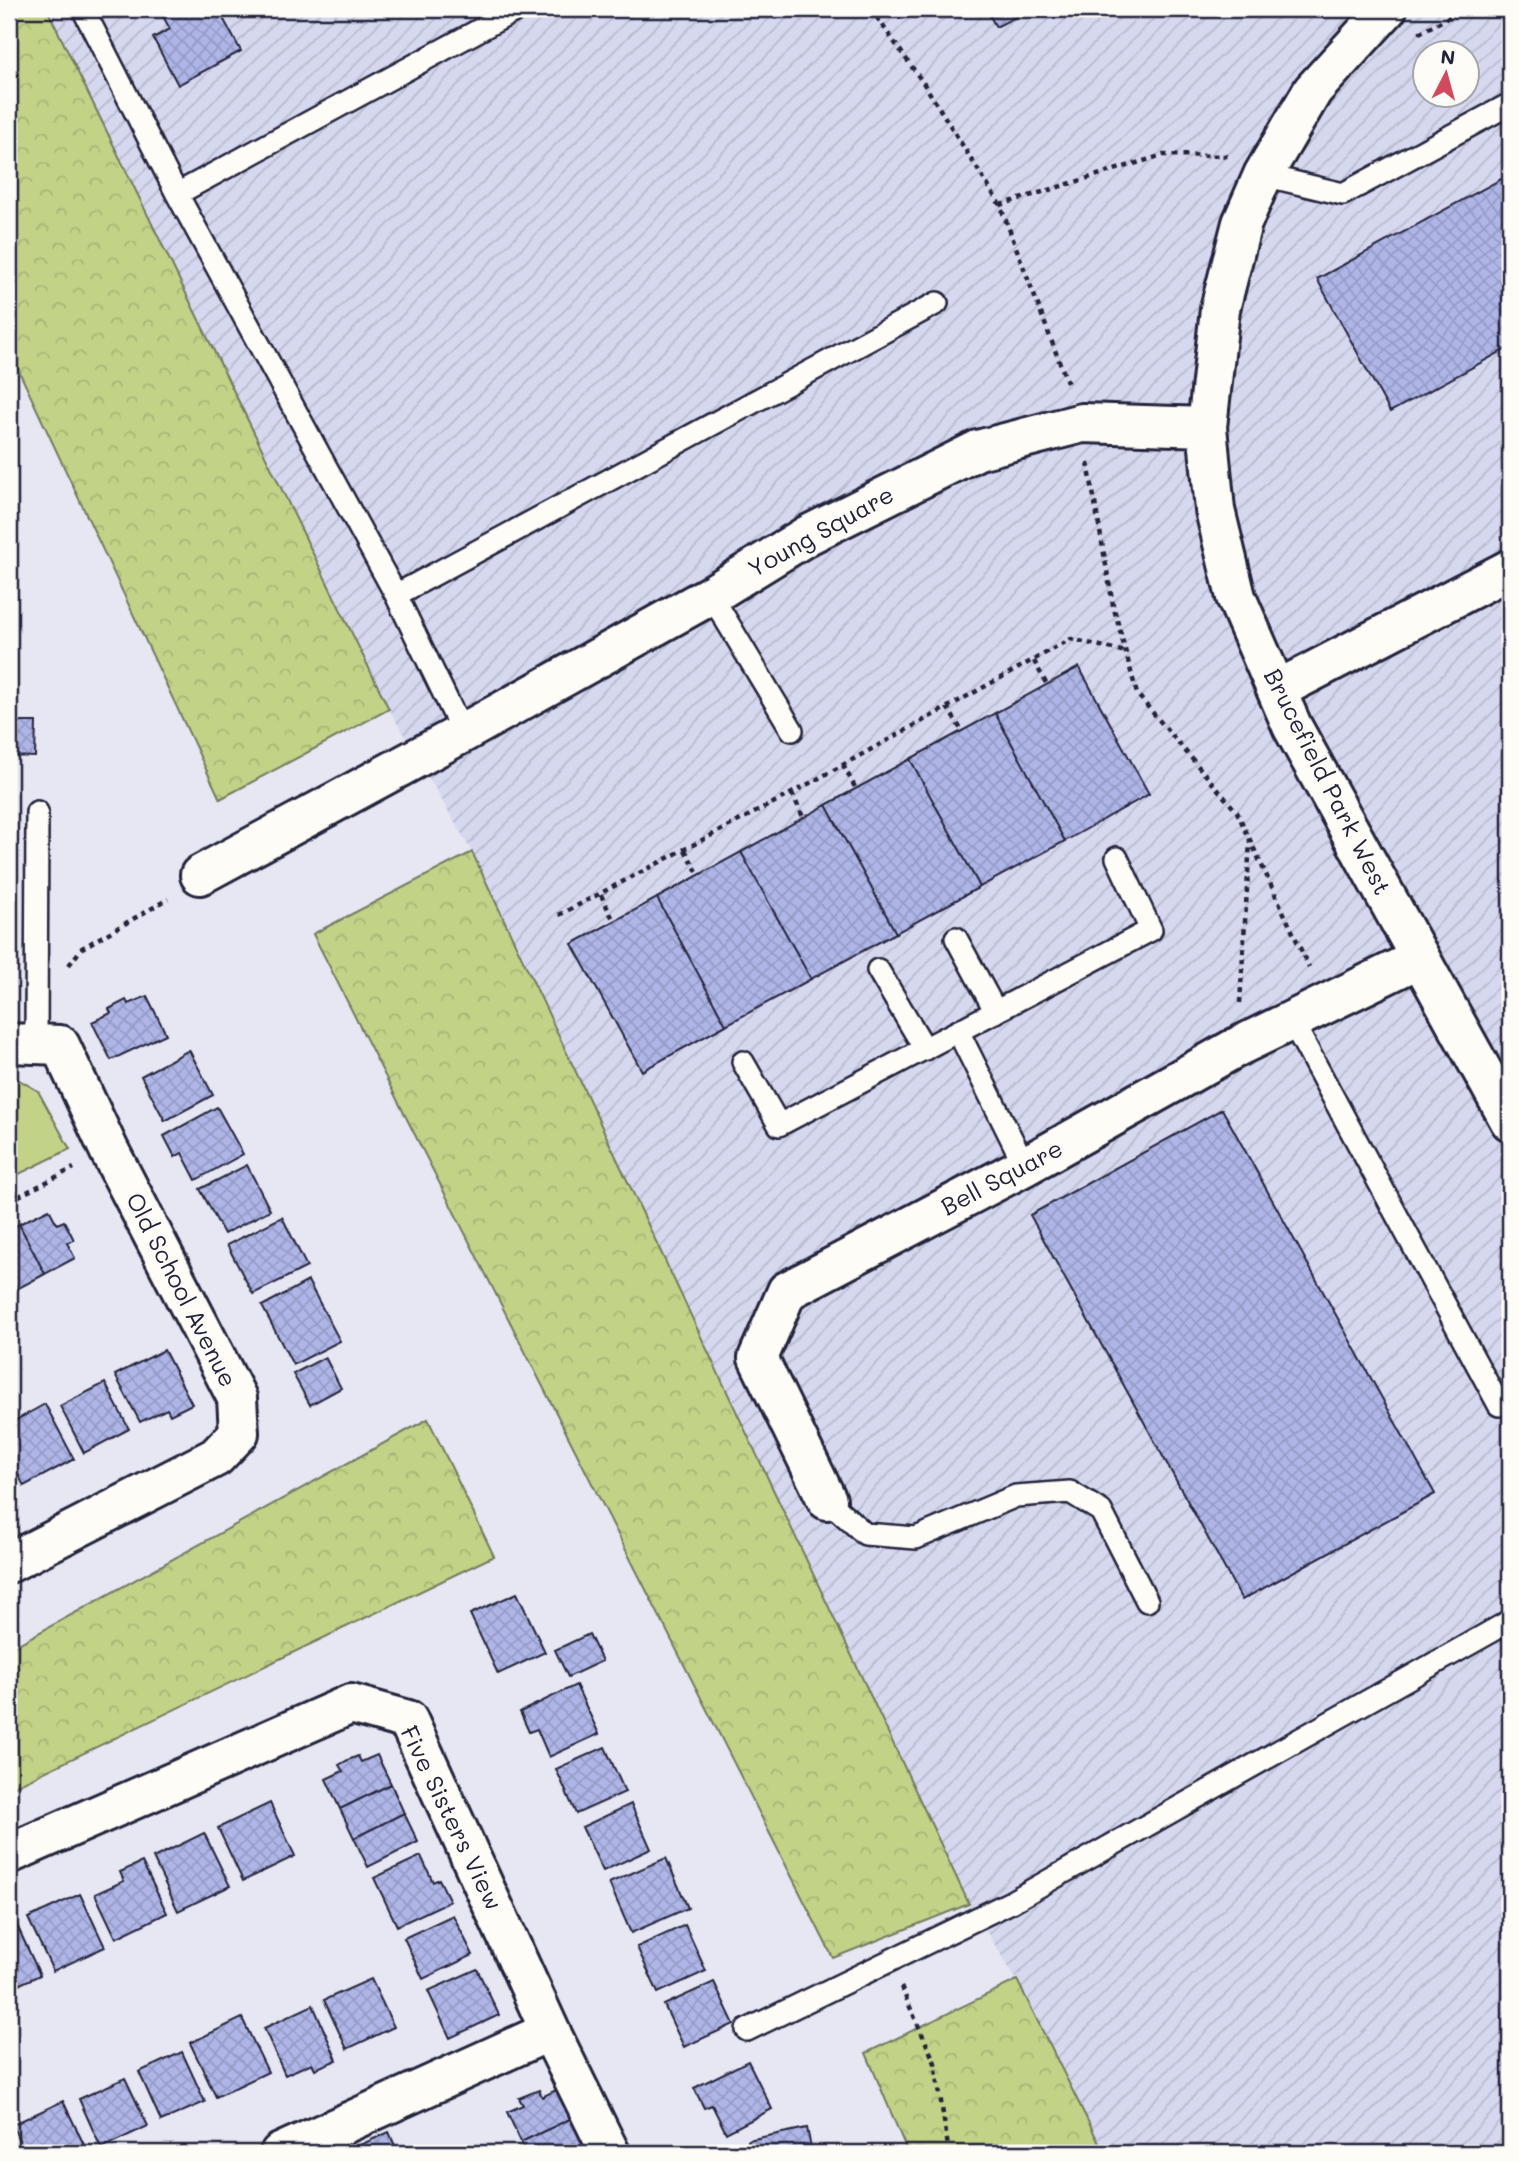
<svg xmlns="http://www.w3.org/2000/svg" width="1519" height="2162" viewBox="0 0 1519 2162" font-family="Mali,sans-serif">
<defs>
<pattern id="industrial-furrows" width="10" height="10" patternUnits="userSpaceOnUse" patternTransform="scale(1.75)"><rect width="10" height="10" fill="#d6d8ef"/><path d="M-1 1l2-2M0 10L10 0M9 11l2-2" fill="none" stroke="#b7b9ce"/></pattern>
<pattern id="forest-crowns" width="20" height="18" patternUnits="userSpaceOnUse" patternTransform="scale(1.75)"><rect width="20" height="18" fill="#c2d387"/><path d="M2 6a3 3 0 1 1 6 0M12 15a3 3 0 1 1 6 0" fill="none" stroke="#a6b575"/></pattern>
<pattern id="building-cross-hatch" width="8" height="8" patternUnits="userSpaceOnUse" patternTransform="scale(1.75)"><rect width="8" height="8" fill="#afb6e7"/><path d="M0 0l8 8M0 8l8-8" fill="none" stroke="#969cc7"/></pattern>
</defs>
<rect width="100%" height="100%" fill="#e6e7f2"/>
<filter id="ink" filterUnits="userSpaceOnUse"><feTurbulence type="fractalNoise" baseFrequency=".0143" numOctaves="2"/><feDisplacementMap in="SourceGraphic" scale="14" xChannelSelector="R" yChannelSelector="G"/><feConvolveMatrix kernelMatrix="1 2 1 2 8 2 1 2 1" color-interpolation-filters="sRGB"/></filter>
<g filter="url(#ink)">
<path fill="url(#industrial-furrows)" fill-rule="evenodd" d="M47,9H1510V2153H1104L1017,1980L969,1904L472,852L389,709ZM1424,52H1466V94H1424Z"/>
<path fill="#c2d387" stroke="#727a61" stroke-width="2" d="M9,1074L38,1091L70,1149L9,1179Z"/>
<path fill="url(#forest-crowns)" stroke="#727a61" stroke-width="2" d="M9,9H47L389,709L220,799L9,350Z
M472,852L969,1904L833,1958L313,934Z
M428,1419L494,1556L9,1789V1649Z
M1017,1980L1104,2153H908L866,2053Z"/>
<path fill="url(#building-cross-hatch)" stroke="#22223b" stroke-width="2" d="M159,9H218L241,51L178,85L153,38L170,29Z
M986,9H1031L996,27Z
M1503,178L1510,192V347L1390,412L1317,279Z
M1079,667L1149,794L1065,841L995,713Z
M995,713L1065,841L980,887L910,759Z
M9,722H36L35,757L9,756Z
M910,759L980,887L896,933L826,805Z
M826,805L896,933L811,979L741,852Z
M741,852L811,979L726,1025L657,898Z
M657,898L726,1025L642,1071L572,944Z
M147,996L166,1034L111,1060L92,1022L111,1013L109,1009L126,1000L128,1004Z
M189,1050L213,1095L165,1121L141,1076Z
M217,1107L243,1154L196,1180L182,1153L175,1157L164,1136Z
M1222,1109L1435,1494L1242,1600L1030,1215Z
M247,1165L270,1210L224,1234L200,1189Z
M49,1209L57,1224L64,1221L69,1230L74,1240L67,1243L75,1258L45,1274L19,1224Z
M282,1217L307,1267L253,1294L227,1245Z
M19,1224L45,1274L17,1289L9,1273V1230Z
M308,1281L340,1341L293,1365L262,1306Z
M164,1350L192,1404L170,1415L167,1409L140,1422L115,1375Z
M325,1357L341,1388L310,1405L293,1374Z
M105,1383L129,1429L84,1453L60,1406Z
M45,1404L74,1459L24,1486L9,1457V1424Z
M517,1593L545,1652L498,1674L470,1614Z
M589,1634L602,1661L568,1677L555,1650Z
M576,1685L599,1734L549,1757L537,1729L529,1732L520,1712Z
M605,1747L625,1792L576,1814L556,1769Z
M377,1755L391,1784L340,1809L326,1779L343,1771L339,1765L348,1760L358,1756L361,1762Z
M391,1784L404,1813L354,1838L340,1809Z
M270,1803L295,1856L243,1881L218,1828Z
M631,1804L651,1849L603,1871L582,1827Z
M404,1813L418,1842L368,1867L354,1838Z
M204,1833L230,1886L178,1911L153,1858Z
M421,1856L433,1882L439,1879L450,1901L397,1926L374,1878Z
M666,1858L688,1908L631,1933L609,1883Z
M142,1862L167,1913L116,1938L95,1894L124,1881L120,1872Z
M80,1894L105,1947L53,1971L28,1918Z
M453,1915L473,1955L423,1979L404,1938Z
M15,1921L40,1975L9,1989V1924Z
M685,1925L706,1971L658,1993L637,1947Z
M477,1969L499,2015L450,2038L428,1991Z
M371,1979L394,2027L347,2049L324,2000Z
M714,1982L734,2024L684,2047L664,2005Z
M313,2005L337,2060L315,2069L312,2063L285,2075L264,2028Z
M242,2018L268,2072L216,2097L190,2043Z
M182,2052L205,2102L161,2121L139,2072Z
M748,2061L772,2109L726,2133L712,2105L704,2108L694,2088Z
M125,2078L148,2126L101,2148L79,2099Z
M558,2089L572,2118L521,2142L507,2112L523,2105L519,2098L539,2090L542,2097Z
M63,2101L88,2153H25L12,2125Z
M572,2118L587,2147L573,2153H526L521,2142Z
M807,2128L812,2153H750L748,2140Z
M389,2132L398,2153H342Z"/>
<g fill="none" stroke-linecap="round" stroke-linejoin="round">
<defs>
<path id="service" d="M83,9L177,194L396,595L463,733
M1263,175L1343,194L1510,104
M177,194L518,9
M396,595L937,303
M711,595L792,730
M956,938L996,1012
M878,970L925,1049
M1292,1021L1499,1405
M959,1033L1025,1166
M36,1043L37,812
M743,1062L779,1125L1151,930L1117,858
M827,1500L865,1534L916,1538L1016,1496L1070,1492L1101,1511L1147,1601
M747,2030L1009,1903L1510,1621"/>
<path id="minor" d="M1277,690L1510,569
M200,875L463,733L711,595L808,535L978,450L1082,423L1207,427
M9,1043L60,1045L109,1150L237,1398L239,1433L216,1457L9,1563
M827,1500L758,1358L787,1291L1025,1166L1237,1047L1420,958
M9,1854L351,1704L408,1720L550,2031L610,2153
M280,2153L550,2031"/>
<path id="tertiary" d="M1387,9L1313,90L1263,175L1242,223L1220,309L1207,427L1215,510L1236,597L1292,726L1510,1121"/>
</defs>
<use href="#service" stroke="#22223b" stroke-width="26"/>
<use href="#minor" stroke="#22223b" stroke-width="44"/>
<use href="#tertiary" stroke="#22223b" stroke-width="44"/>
<path stroke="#22223b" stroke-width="4.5" stroke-dasharray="5 5" stroke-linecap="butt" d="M871,9L926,87L1000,205L1069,387
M1419,33L1464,9
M1000,205L1163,155L1229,156
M1088,463L1113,605L1137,694L1237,812L1309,967
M1034,661L1047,685
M947,707L962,731
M843,765L856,789
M792,793L803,817
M685,850L699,875
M601,895L614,921
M559,915L792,793L1071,639L1126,652
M69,965L82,948L168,899
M1240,1003L1250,841
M9,1201L74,1168
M901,1987L935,2063L949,2153"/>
<use href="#service" stroke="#fdfcf7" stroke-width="21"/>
<use href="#minor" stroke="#fdfcf7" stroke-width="38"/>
<use href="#tertiary" stroke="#fdfcf7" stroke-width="38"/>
</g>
</g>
<g text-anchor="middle" stroke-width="5" stroke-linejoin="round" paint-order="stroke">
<g font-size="24" fill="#22223b" stroke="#fdfcf7">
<text transform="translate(821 532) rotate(-29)" y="8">Young Square</text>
<text transform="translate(1327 782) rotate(63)" y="8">Brucefield Park West</text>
<text transform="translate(1002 1178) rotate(-28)" y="8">Bell Square</text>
<text transform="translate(181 1290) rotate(63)" y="8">Old School Avenue</text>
<text transform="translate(451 1818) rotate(64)" y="8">Five Sisters View</text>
</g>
</g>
<rect width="1519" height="2162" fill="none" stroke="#fdfcf7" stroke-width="35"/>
<rect x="18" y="18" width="1484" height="2127" fill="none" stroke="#22223b" stroke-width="2.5" filter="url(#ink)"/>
<g transform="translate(1446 74) rotate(6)"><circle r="33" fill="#fdfcf7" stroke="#a5a5ac" stroke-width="2"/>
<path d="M0-5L12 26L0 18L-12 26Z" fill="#d1495b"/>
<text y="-10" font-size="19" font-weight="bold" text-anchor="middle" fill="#22223b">N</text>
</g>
</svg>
